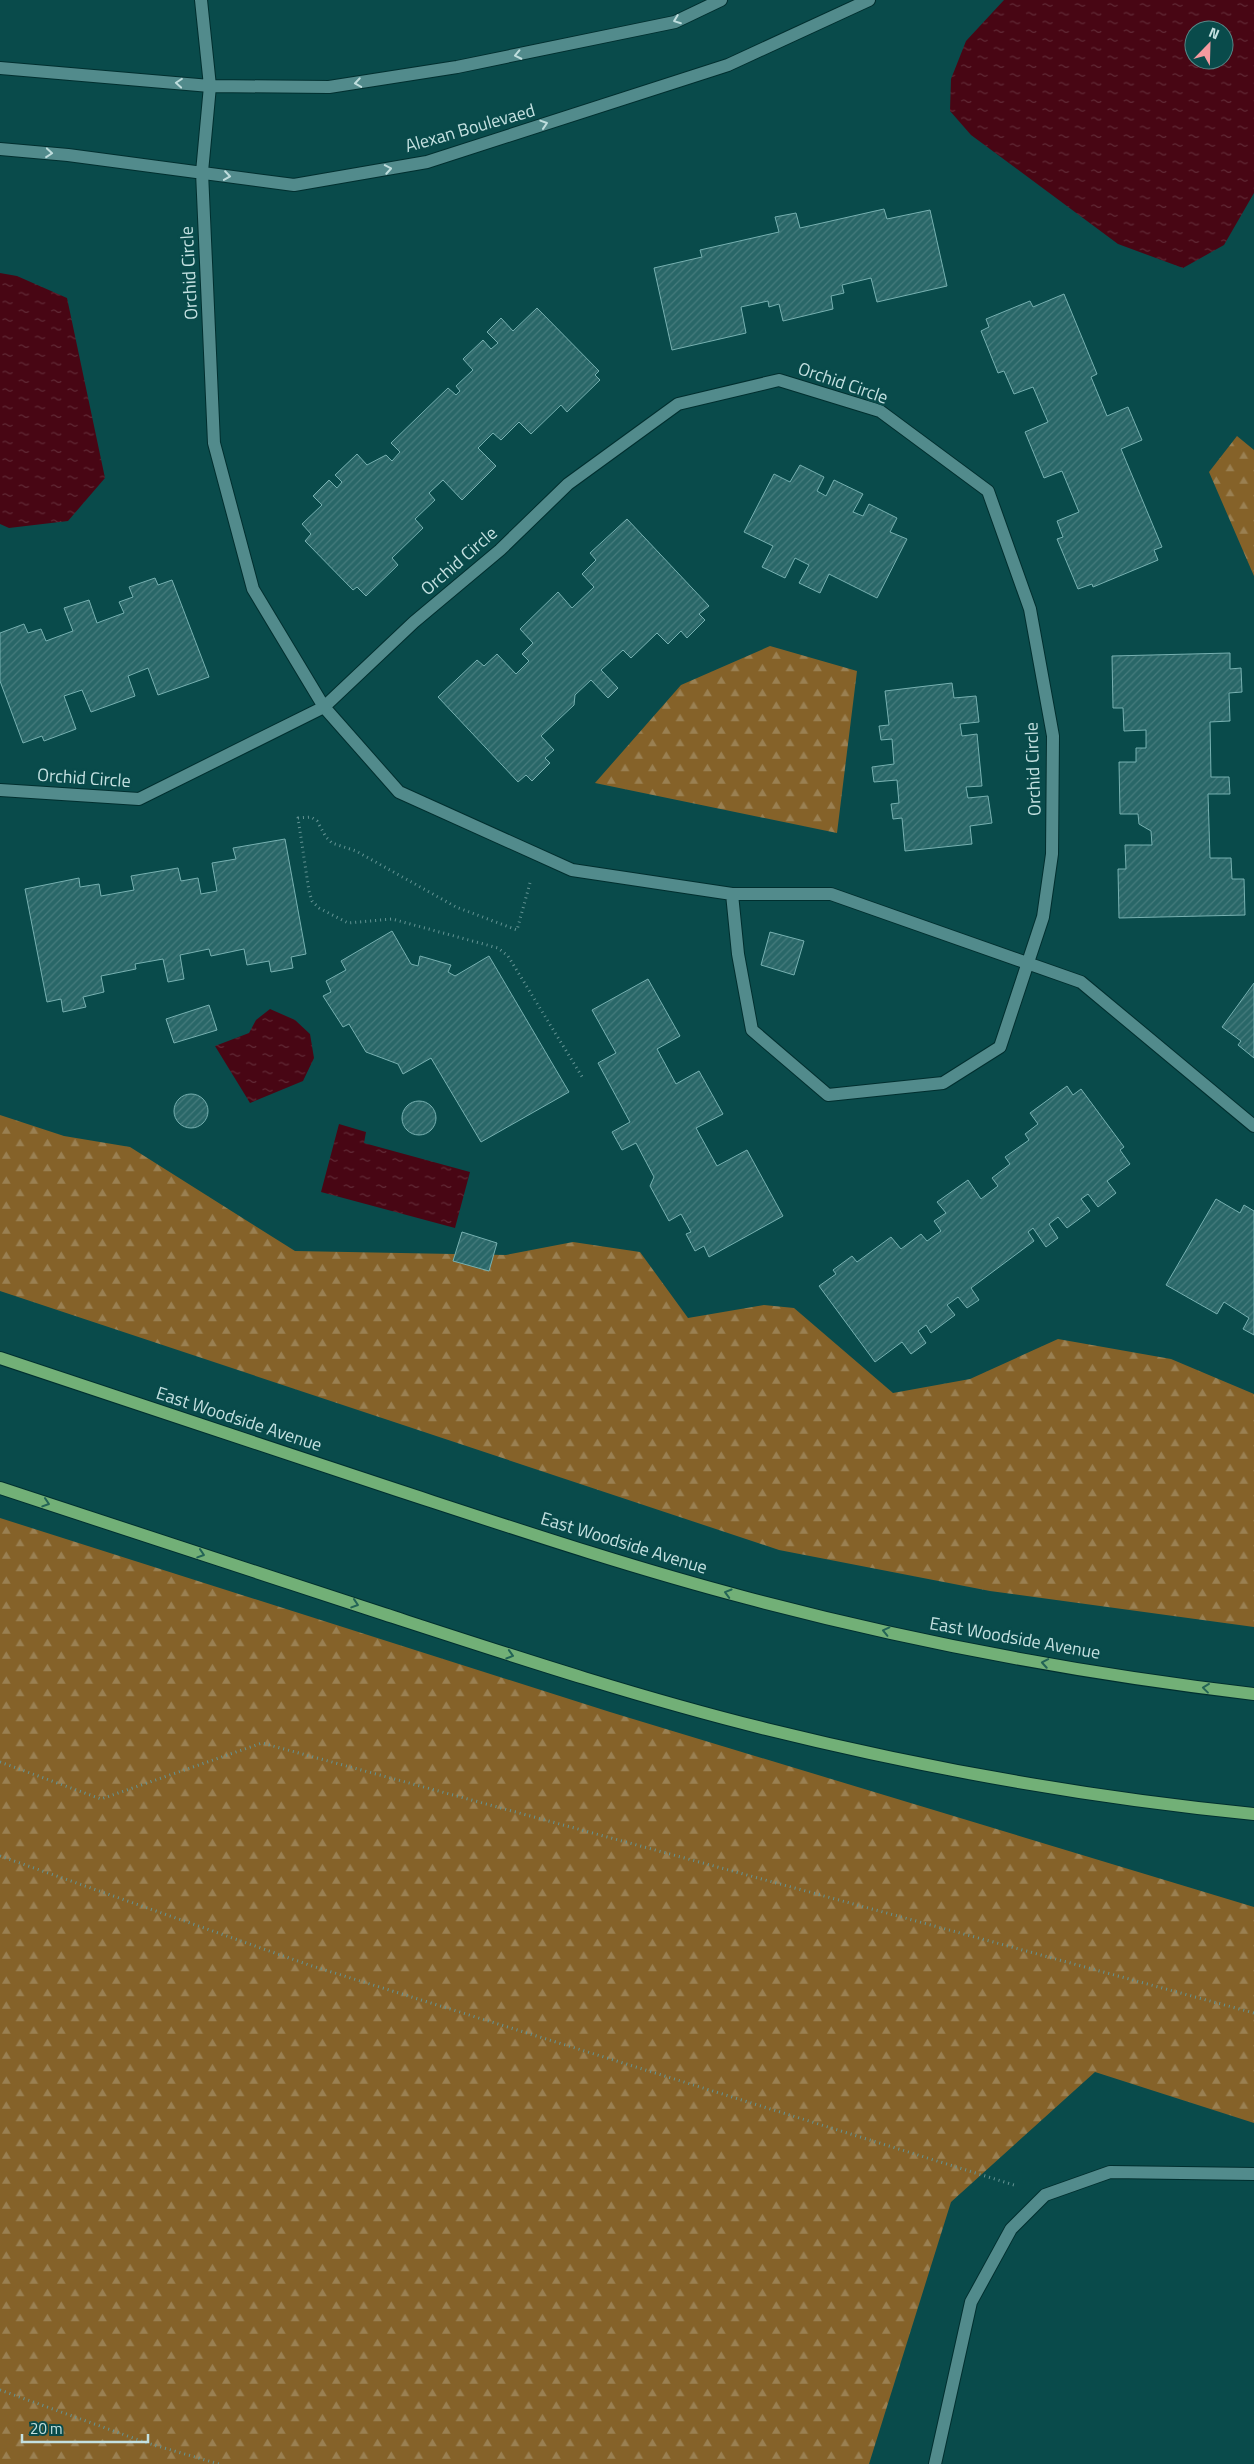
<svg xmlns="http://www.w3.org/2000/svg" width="1254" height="2464" viewBox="0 0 1254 2464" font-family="'Titillium Web',sans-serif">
<defs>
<pattern id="forest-firs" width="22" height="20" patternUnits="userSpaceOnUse" patternTransform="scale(1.25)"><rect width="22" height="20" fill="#856229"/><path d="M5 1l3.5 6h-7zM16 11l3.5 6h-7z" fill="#9a8052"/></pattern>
<pattern id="water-ripples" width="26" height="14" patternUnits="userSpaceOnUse" patternTransform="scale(1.25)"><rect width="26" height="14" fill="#480614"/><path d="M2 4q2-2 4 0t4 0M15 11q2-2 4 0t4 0" fill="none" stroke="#612a36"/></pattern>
<pattern id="building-hatch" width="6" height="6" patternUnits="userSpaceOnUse" patternTransform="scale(1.25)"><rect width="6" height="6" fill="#296768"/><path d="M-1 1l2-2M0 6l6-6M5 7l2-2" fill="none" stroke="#467c7d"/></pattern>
</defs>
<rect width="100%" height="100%" fill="#094b4b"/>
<path fill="url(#forest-firs)" d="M1237,436L1254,450V576L1209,472Z
M770,646L857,671L837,833L595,783L681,685Z
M0,1115L64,1136L130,1147L295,1251L506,1255L573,1242L640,1252L688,1318L764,1305L794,1308L893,1393L970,1379L1058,1339L1171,1359L1254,1394V1627L990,1591L779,1550L0,1291Z
M0,1518L610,1712L1254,1907V2123L1095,2072L951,2202L869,2464H0Z"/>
<path fill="url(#water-ripples)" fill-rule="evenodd" d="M1004,0H1254V193L1224,245L1183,268L1118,244L971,135L950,111L951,79L966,41ZM1194,30H1224V60H1194Z
M0,273L17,276L67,298L105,478L68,521L9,528L0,524Z
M270,1009L295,1020L310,1034L314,1058L303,1081L250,1103L215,1046L249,1033L256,1020Z
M339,1124L366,1132L364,1143L470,1172L455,1228L321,1192Z"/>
<path fill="url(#building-hatch)" stroke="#77b1b1" d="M884,209L887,219L930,210L947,286L877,302L871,278L842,285L844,293L831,296L833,309L783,321L779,304L769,307L768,301L741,307L746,333L672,350L654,268L702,257L700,250L779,232L775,217L796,213L800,228Z
M1064,294L1097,374L1091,377L1107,416L1128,407L1142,440L1121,449L1162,547L1154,550L1158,560L1093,587L1092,584L1078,589L1057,539L1063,537L1057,521L1079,512L1062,471L1044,478L1025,432L1048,422L1033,387L1014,394L1004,371L998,373L981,331L989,327L986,319L1030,301L1033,307Z
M537,308L599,371L595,375L600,380L567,412L561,405L531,434L519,422L501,440L493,433L478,448L496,466L462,500L443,480L429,493L435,500L415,519L423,528L392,558L398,565L366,596L357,587L353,590L305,541L311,534L302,524L322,505L313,496L329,480L337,488L342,482L335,475L357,454L367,465L386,455L392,461L400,452L391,443L448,388L456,395L460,391L456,386L473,370L463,359L483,340L491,349L498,343L487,332L501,318L513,331Z
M800,465L824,477L817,491L826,496L834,480L863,494L853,512L863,516L869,504L897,518L890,532L907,539L877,598L829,574L820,593L799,583L809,565L795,558L785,578L762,567L773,546L744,532L774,474L790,482Z
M627,519L709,606L699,614L705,620L687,638L681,631L668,644L657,633L631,658L623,650L601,670L618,688L608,698L591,680L575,695L574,705L541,736L554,750L545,758L550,763L532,781L526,775L518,782L438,697L477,660L484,666L497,654L516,674L529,661L522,654L533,643L520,629L558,592L572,608L594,587L582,574L596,560L590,553Z
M155,578L158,585L172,580L209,677L158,695L148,668L128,676L135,696L91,712L82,690L64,696L76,729L44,741L42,736L23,743L0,681V633L24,624L28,633L41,629L46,641L73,631L64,608L89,600L97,623L124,613L119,602L133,597L129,587Z
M1230,653V669L1241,668L1242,692L1229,693L1230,721L1210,722L1211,777H1229L1230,794H1208L1210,858H1231L1232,879H1244L1245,915L1119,918L1118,869H1126L1125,845H1152L1151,831L1139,824L1138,814H1120L1119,762H1136V748H1146V730L1124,731L1123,708H1113L1112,656Z
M952,683L954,698L976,696L979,722L960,724L962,736L977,734L982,786L966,787L968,798L988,796L992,823L970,826L972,844L905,851L902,818L893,819L891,804L899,803L897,780L874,782L872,767L894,764L892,739L881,740L879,726L889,725L885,691Z
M285,839L306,954L291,957L293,968L271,972L269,961L247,965L244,949L211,956L209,949L180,955L184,979L168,982L163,959L135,964L136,969L101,976L104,992L83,997L86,1007L63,1012L61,999L47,1002L25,889L79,878L80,887L99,884L101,896L134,890L131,876L178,868L181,881L198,878L201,894L217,891L212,863L236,859L233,848Z
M392,931L411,964L418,966L420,956L451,965L448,972L455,976L489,956L569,1092L481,1142L431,1058L403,1074L398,1064L366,1052L349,1024L343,1027L323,996L331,992L326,981L346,970L341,961Z
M770,932L804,941L794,975L761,965Z
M648,979L680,1036L657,1049L676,1084L699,1071L723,1114L696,1128L717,1166L747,1150L783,1216L709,1257L704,1246L695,1251L686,1234L691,1232L681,1214L669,1221L650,1186L654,1177L636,1143L622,1150L612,1132L630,1122L598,1063L616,1053L592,1010Z
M1254,983V1058L1238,1045L1241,1041L1222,1027Z
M209,1005L217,1030L174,1043L166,1019Z
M1067,1086L1073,1095L1081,1089L1124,1147L1120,1150L1130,1164L1107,1181L1116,1193L1098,1207L1088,1194L1081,1199L1090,1211L1067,1228L1058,1217L1049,1224L1058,1238L1046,1247L1033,1228L1028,1232L1034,1241L971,1288L979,1300L967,1308L958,1297L947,1305L955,1315L931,1333L926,1325L918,1331L926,1343L911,1354L902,1342L875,1362L819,1286L836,1274L833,1270L852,1256L857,1262L891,1237L901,1249L921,1234L927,1241L941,1231L934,1221L946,1213L937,1202L968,1180L981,1199L998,1186L992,1178L1010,1164L1005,1157L1029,1140L1025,1134L1038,1124L1030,1113Z
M174 1111a17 17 0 1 1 34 0a17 17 0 1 1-34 0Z
M402 1118a17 17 0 1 1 34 0a17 17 0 1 1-34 0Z
M1216,1199L1240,1213L1244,1205L1254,1211V1335L1243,1329L1249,1318L1224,1302L1217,1314L1166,1285Z
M462,1232L497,1243L489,1271L453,1261Z"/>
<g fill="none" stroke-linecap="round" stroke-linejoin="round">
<defs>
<path id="minor" d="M201,0L210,86L202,172L214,443L253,589L324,707L399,792L572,870L732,894H831L1081,982L1254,1126
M0,68L210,86L329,87L457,67L675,22L721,0
M0,149L68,155L294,185L427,162L728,65L869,0
M0,790L139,799L324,707L414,622L500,550L568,484L678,404L779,380L880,411L988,491L1030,609L1053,736L1052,854L1043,917L1000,1047L943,1083L828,1095L752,1030L738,954L732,894
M935,2464L971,2302L1011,2229L1045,2195L1110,2172L1254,2174"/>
<path id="major" d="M0,1358C132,1402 265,1446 397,1490C513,1528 629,1567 747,1598C913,1642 1083,1674 1254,1694
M0,1488C128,1530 256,1572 384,1614C510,1655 637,1697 766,1729C924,1768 1091,1798 1254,1814"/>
</defs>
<use href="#minor" stroke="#002f2f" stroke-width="14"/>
<use href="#major" stroke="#002f2f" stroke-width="14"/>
<path stroke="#649494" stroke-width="3" stroke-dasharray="1 4" stroke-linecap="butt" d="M530,883L517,930L456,907L356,851L332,843L326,837L317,821L311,817L298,818L309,891L312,901L319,908L348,923L392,919L498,948L508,956L584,1080
M0,1762L101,1799L262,1743L1254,2013
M0,1856L309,1965L1014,2185
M0,2390L147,2443L219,2464"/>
<use href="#minor" stroke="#528b8c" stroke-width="12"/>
<use href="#major" stroke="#72b077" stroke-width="12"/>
</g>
<defs><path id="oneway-chevron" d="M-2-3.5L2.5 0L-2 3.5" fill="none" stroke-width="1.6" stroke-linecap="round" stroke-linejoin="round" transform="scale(1.25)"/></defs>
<g stroke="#bedddd">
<use href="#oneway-chevron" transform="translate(677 20) rotate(159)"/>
<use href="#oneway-chevron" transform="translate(518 55) rotate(168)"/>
<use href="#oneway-chevron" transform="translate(179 83) rotate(-175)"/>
<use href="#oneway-chevron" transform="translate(358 83) rotate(171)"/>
<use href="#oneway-chevron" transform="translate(544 124) rotate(-18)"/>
<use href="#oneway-chevron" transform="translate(49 153) rotate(5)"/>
<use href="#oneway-chevron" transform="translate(388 169) rotate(-10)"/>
<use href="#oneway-chevron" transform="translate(227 176) rotate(8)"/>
</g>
<g stroke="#236456">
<use href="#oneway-chevron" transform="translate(46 1503) rotate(18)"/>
<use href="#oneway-chevron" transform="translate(201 1554) rotate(18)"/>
<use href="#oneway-chevron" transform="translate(728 1593) rotate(-164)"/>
<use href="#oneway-chevron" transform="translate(355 1604) rotate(18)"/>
<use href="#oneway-chevron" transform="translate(886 1631) rotate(-167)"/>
<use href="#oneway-chevron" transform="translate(510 1655) rotate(17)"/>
<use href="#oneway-chevron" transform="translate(1045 1663) rotate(-170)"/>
<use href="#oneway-chevron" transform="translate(1206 1688) rotate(-173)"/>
</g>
<g text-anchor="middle" stroke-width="5" stroke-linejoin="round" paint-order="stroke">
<g font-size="18" fill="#c4e1e1" stroke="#094b4b">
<text transform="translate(470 128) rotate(-16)" y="6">Alexan Boulevaed</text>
<text transform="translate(189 273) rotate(-93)" y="6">Orchid Circle</text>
<text transform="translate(843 383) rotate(19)" y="6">Orchid Circle</text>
<text transform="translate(459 561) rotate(-41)" y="6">Orchid Circle</text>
<text transform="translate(1033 769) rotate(-92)" y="6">Orchid Circle</text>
<text transform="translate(84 778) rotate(4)" y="6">Orchid Circle</text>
<text transform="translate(239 1419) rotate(18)" y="6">East Woodside Avenue</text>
<text transform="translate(624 1543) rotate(17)" y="6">East Woodside Avenue</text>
<text transform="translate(1015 1638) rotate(10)" y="6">East Woodside Avenue</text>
</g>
</g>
<g transform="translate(1209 45) rotate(23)"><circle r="24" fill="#094b4b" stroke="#548787"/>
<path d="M0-4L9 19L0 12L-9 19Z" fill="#f49aa0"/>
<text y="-8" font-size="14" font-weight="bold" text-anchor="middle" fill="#c4e1e1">N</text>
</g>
<path d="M22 2434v8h126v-8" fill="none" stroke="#c4e1e1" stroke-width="2.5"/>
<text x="30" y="2434" font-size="15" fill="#c4e1e1" stroke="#094b4b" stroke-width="4" paint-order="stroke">20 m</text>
</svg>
